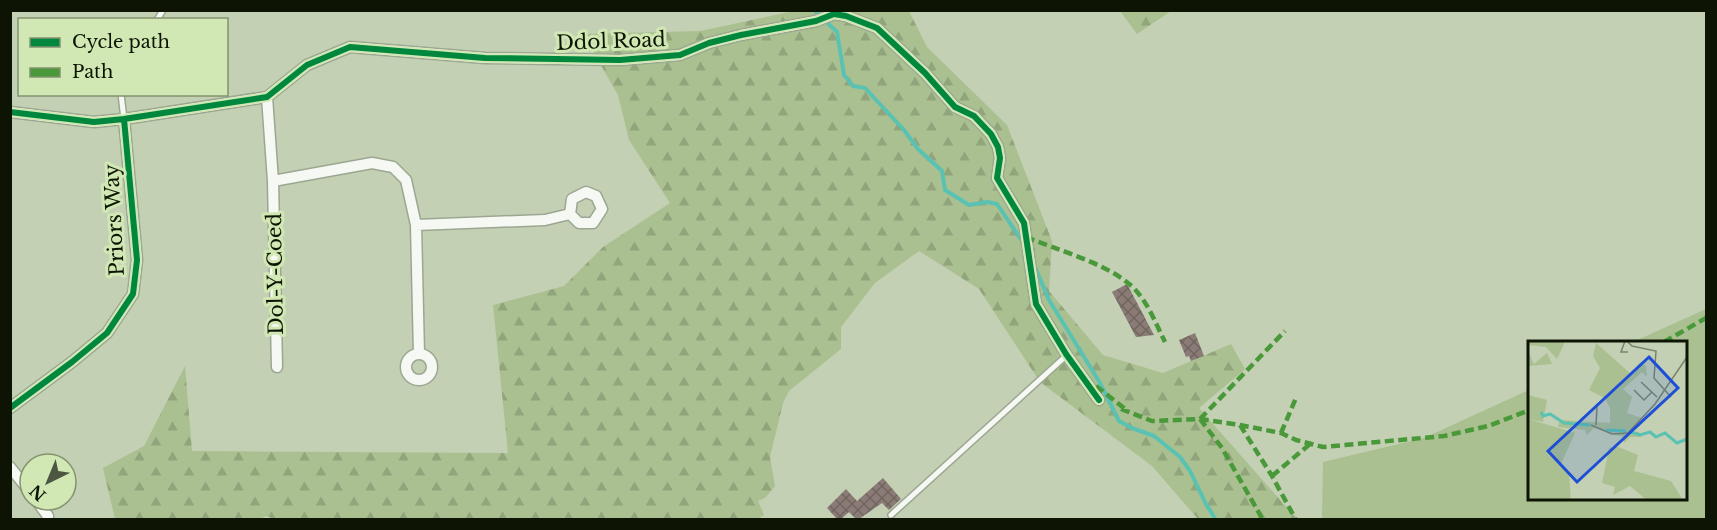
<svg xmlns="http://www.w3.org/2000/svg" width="1717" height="530" viewBox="0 0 1717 530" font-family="'Libre Baskerville',serif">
<defs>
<pattern id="forest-firs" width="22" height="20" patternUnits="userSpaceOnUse" patternTransform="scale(1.5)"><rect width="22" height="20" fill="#aac090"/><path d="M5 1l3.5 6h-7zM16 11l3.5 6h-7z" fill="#91a47b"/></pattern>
<pattern id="building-cross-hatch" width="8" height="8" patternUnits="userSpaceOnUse" patternTransform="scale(1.5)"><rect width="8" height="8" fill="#8b7b76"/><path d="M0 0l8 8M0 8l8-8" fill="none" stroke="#70645f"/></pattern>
</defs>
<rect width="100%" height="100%" fill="#c3d0b4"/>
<path fill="#aac090" d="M1706,309V519H1322L1323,462L1424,438L1529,390L1530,498H1686V342H1633Z"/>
<path fill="url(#forest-firs)" d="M912,10L910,13L927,47L1007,125L1052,241L1049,291L1103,355L1163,373L1231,344L1245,369L1199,408L1297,519H1198L1152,466L1040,382L979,289L919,251L875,283L841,327V349L789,391L783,403L770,457L775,486L765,498L758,501L764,515L758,519L277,520L266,516L258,520L115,519L103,468L144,446L185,366L192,451L508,453L493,305L564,286L603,247L670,203L629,140L618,95L583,34L700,31L794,11Z
M1120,11H1119H1171L1137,34Z"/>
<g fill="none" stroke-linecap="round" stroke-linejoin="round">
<path stroke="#59c2b2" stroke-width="4" d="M814,10L837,32L844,75L849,81L853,86L865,88L904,130L918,149L942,171L945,190L969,205L987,202L997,204L1022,241
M1035,267L1049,300L1100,383L1119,421L1132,428L1154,436L1180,457L1190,471L1206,504L1216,520"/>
</g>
<path fill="url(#building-cross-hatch)" d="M1127,284L1154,335L1136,337L1112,292Z
M1195,333L1204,356L1191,361L1189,356L1186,357L1179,340Z
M883,478L901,499L889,510L882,503L859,519H856L849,512L841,519H837L827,508L846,489L857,501Z"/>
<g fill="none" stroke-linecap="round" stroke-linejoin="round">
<defs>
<path id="service" d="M157,20L163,10
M121,94L124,119
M891,515L1067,355"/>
<path id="minor" d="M267,97L273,181L277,367
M10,112L94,122L124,119L267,97L307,65L350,47L485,58L620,60L680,55L709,43L741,35L816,21L834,14L846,16L877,28L925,73L955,107L974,116L991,134L998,147L1000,158L997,178L1024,223L1036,304L1066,354L1099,400
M273,181L372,163L393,167L406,180L416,225L419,354
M586,192L596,196L602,209L593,223H579L570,214L572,199Z
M416,225L545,220L570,214
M406 367a13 13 0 1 1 26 0a13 13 0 1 1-26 0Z
M10,408L72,362L107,333L133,294L137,260L124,119
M10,467L30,492
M36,500L48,516L47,520"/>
</defs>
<use href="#service" stroke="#9ca791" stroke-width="8"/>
<use href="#minor" stroke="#9ca791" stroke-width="13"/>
<use href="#service" stroke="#f6f8f4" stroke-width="5"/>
<use href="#minor" stroke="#f6f8f4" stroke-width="10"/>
<path stroke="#499839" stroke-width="4.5" stroke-dasharray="9 4.5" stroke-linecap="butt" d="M1026,237C1055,249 1104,263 1128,283C1146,297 1155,322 1165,342
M1664,342L1706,318
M1096,386L1129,412
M1121,409L1152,421L1200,419L1240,425L1281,433L1296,440L1323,447L1444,436L1488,426L1530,410
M1200,419L1285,331
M1200,419L1222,448L1263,520
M1240,425L1272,476L1296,520
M1281,433L1296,398
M1272,476L1310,444"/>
<defs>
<path id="cycleway" d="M10,112L94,122L124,119L267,97L307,65L350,47L485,58L620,60L680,55L709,43L741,35L816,21L834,14L846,16L877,28L925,73L955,107L974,116L991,134L998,147L1000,158L997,178L1024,223L1036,304L1066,354L1099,400
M10,408L72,362L107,333L133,294L137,260L124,119"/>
</defs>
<use href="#cycleway" stroke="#d1e8b5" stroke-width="10"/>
<use href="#cycleway" stroke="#00873e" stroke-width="6"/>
</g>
<g text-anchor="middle" stroke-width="6" stroke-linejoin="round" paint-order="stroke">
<g font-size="20" fill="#0d1403" stroke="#d1e8b5">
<text transform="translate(611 41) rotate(-2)" y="7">Ddol Road</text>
<text transform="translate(114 220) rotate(-93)" y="7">Priors Way</text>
<text transform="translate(275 274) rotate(-91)" y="7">Dol-Y-Coed</text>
</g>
</g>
<g transform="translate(1528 341)">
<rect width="159" height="159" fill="#c3d0b4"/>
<path d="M0,78L47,92L32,125L41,133L43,159H0Z" fill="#aac090"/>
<path d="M0,0H36V3L29,18L18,6L0,4ZM68,2L103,33L112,21L118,25L119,36L114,31L95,48L104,56L99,72L114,77L103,90L111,91L114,96H102L96,102L95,96L66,87L59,94L57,89L30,86L32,79L82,82V67L77,57L61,49L72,27L65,15ZM0,10L6,23L19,12L24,23L0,25ZM0,54L19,59L15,81L0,78ZM88,105L110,114L106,130L143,140L155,159H119L102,145L85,154L87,146L74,142L81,107Z" fill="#aac090"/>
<path fill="none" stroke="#59c2b2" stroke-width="3" d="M13,71L15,75L22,73L36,82L62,84M78,89L98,90M103,91L112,94L122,91L128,96L137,92L149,102L159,98"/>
<path fill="none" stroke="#7a856d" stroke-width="1.5" d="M97,0L93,11H100M99,0L104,5L128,10L126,37L143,56M113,41L129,56M106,49L116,59L124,51M63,84L84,93L100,92L127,63L159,16M68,84L69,66"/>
<path fill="#1d4ed8" fill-opacity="0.15" stroke="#1d4ed8" stroke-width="3" d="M121,16L150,47L49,141L20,110Z"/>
<rect width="159" height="159" fill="none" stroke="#0d1403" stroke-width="3"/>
</g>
<rect width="1717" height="530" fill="none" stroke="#0d1403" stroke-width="24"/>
<rect x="18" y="18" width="210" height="78" fill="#d1e8b5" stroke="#83936e" stroke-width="1.5"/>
<rect x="30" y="38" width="30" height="9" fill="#00873e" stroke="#83936e" stroke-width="1.5"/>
<text x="72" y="48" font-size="18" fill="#0d1403">Cycle path</text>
<rect x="30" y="68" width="30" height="9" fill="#499839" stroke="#83936e" stroke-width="1.5"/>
<text x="72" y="78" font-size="18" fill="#0d1403">Path</text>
<g transform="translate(48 482) rotate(223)"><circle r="28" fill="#d1e8b5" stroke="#83936e" stroke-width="1.5"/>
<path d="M0-4.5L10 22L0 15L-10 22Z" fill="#4d5641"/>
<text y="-9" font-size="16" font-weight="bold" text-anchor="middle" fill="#0d1403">N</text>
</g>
</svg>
